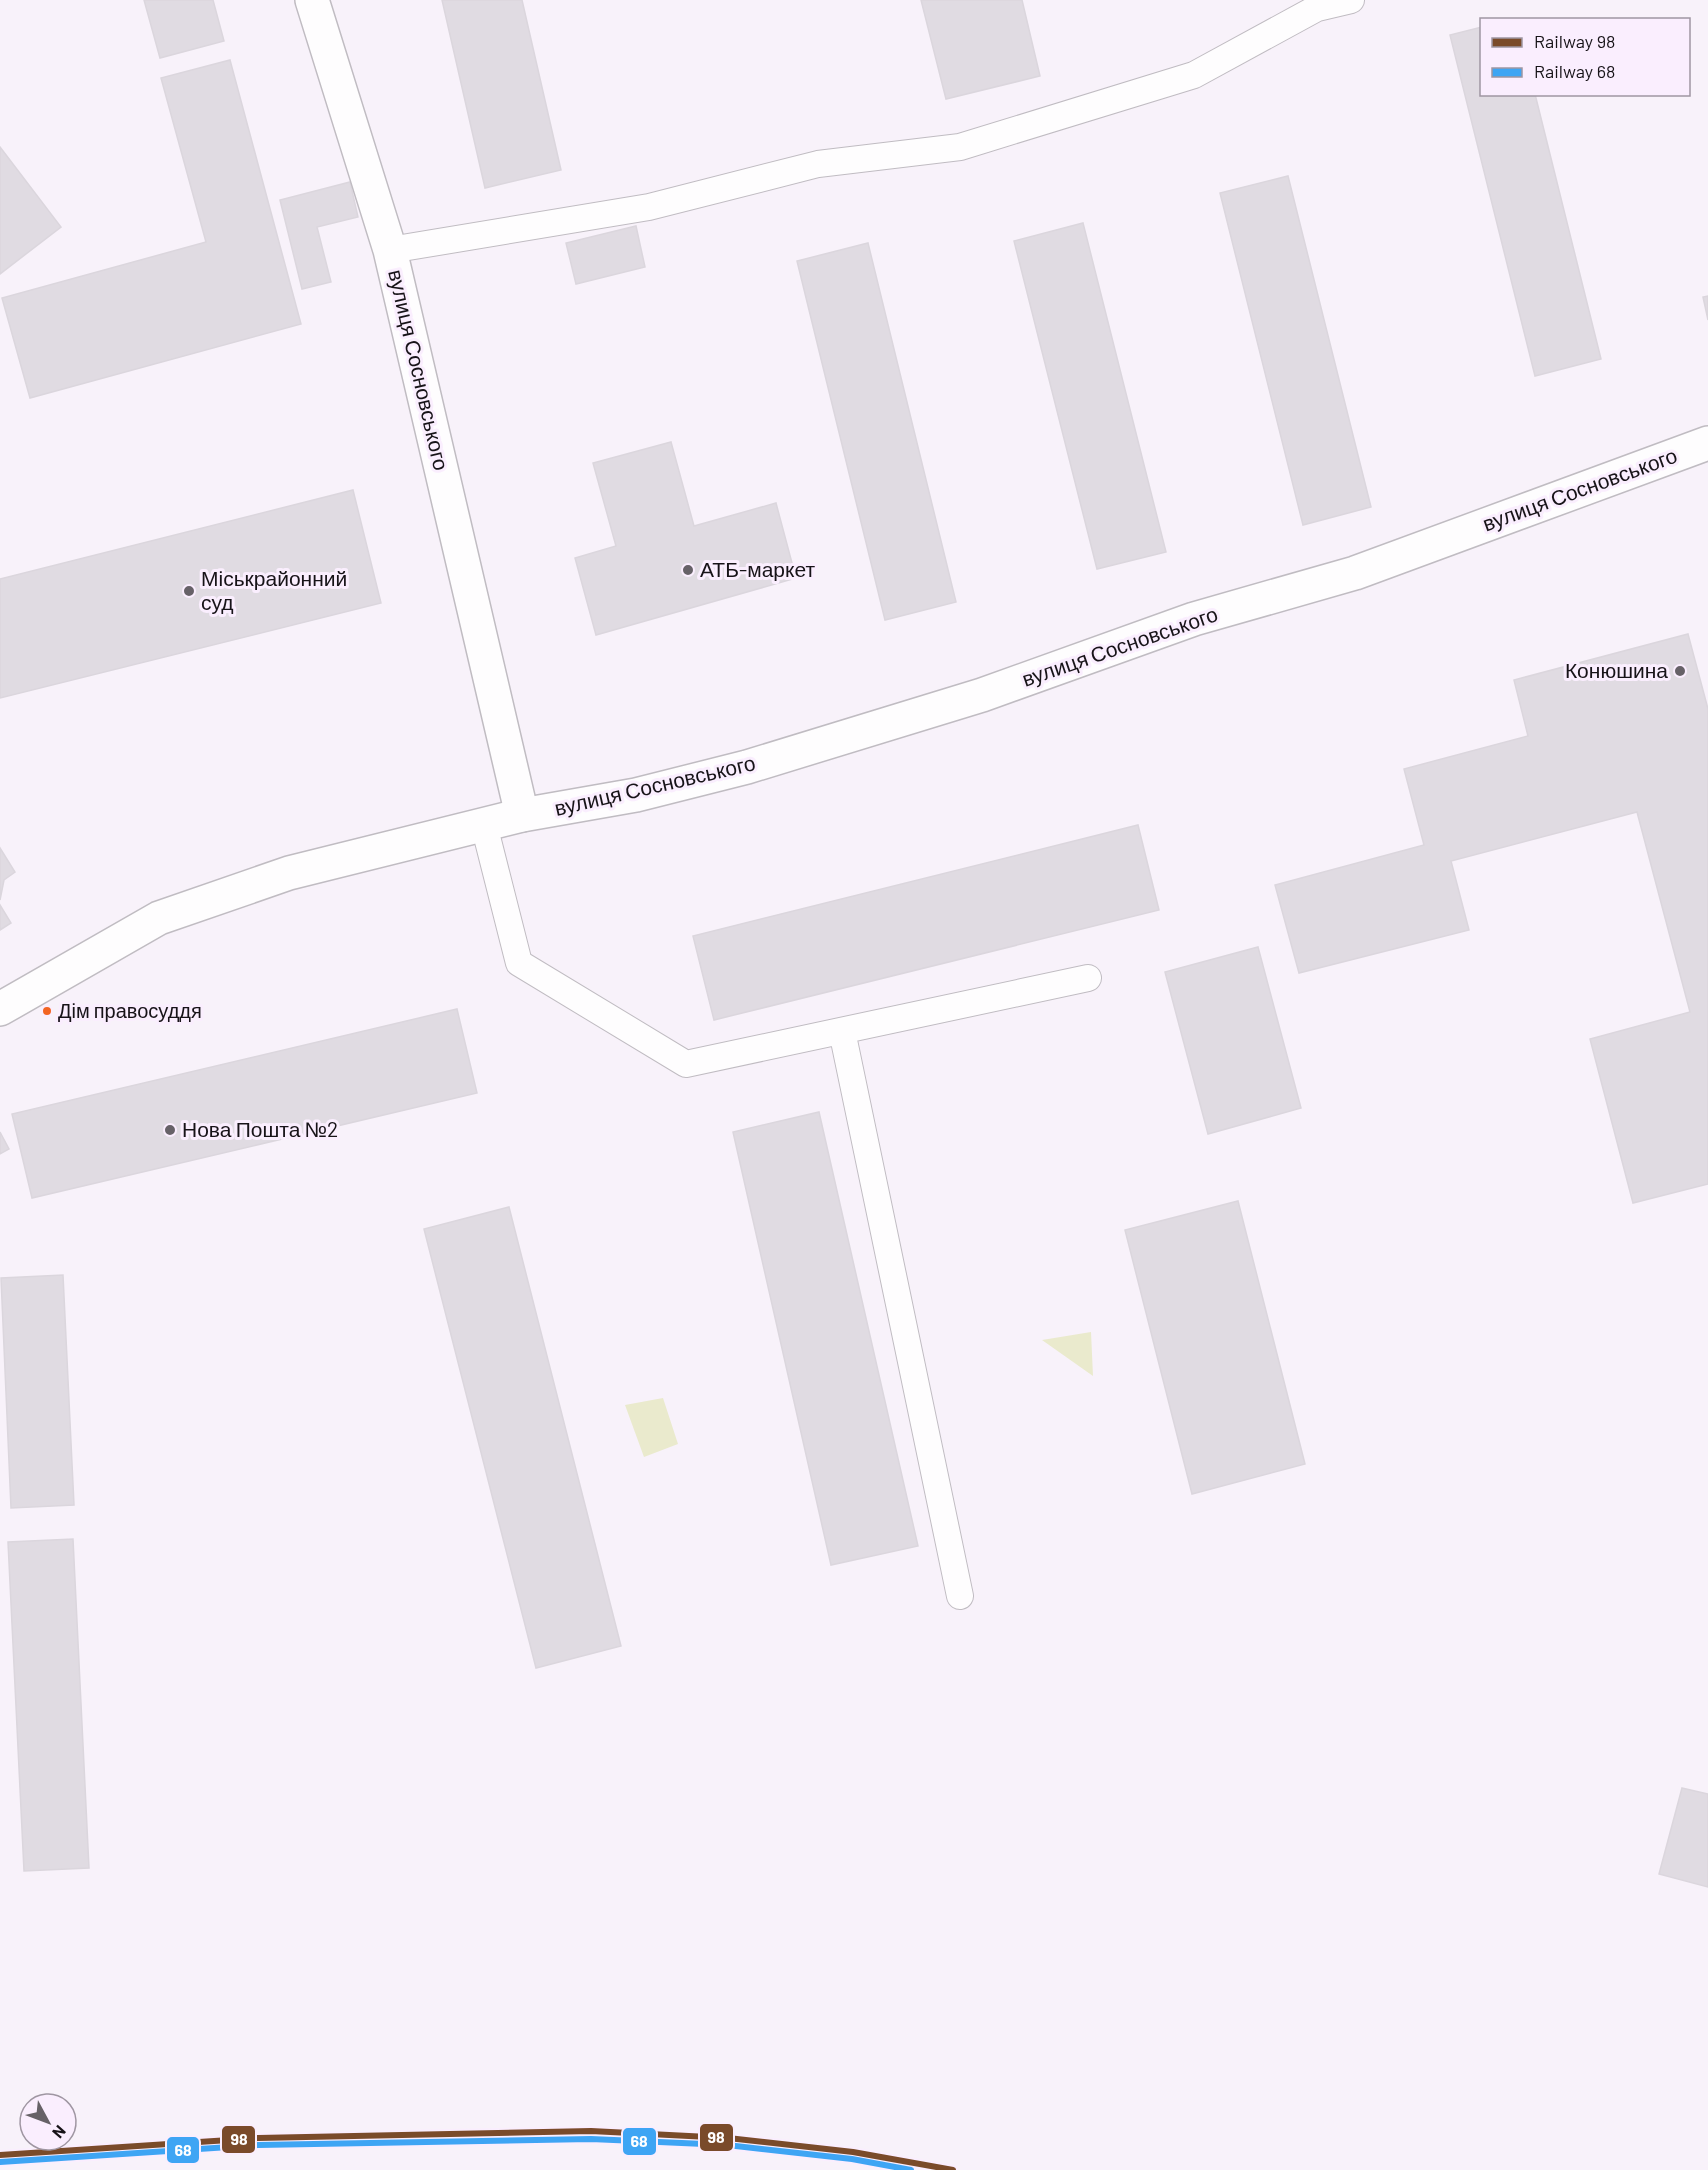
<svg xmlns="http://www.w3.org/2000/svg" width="1708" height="2170" viewBox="0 0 1708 2170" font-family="Barlow,sans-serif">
<rect width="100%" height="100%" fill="#f8f2fa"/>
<path fill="#eaeacd" d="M1091,1332L1093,1376L1042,1340Z
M663,1398L678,1444L644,1457L625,1405Z"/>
<path fill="#e0dbe2" stroke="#dbd6dd" stroke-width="1.5" d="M144,0H213L224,41L160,58Z
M442,0H522L561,170L485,188Z
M921,0H1022L1040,76L946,99Z
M1482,27V94H1535L1601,359L1535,376L1450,35Z
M230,60L301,324L30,398L2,298L206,242L161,78Z
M0,147L61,227L0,274Z
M1288,176L1371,507L1303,525L1220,193Z
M350,182L358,217L317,227L331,282L302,289L280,200Z
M1083,223L1166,552L1097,569L1014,241Z
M636,226L645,267L576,284L566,243Z
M868,243L956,602L885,620L797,261Z
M1708,296V320L1703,297Z
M671,442L694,526L776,503L796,578L596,635L575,558L616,546L593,463Z
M353,490L381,603L0,698V579Z
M1688,634L1708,709V1184L1633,1203L1590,1039L1690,1012L1637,812L1451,861L1469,930L1299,973L1275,885L1424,845L1404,769L1528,736L1514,680Z
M1138,825L1159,910L714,1020L693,936Z
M0,848L15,872L4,880L0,900Z
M0,905L11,923L0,930Z
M1258,947L1301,1108L1208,1134L1165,972Z
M457,1009L477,1093L32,1198L12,1114Z
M819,1112L918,1546L831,1565L733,1132Z
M0,1132L9,1149L0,1154Z
M1238,1201L1305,1464L1192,1494L1125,1230Z
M509,1207L621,1646L536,1668L424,1229Z
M63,1275L74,1505L11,1508L1,1278Z
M73,1539L89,1868L24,1871L8,1542Z
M1682,1788L1708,1794V1887L1659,1874Z"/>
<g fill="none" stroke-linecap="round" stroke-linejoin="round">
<defs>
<path id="service" d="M390,250L649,207L818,164L960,147L1194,75L1317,8L1351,0
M484,825L519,963L686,1064L1088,978
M842,1031L960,1596"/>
<path id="minor" d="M312,0L390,250L522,815"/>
<path id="tertiary" d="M0,1009L159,918L289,873L522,815L636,795L747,767L982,695L1194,619L1355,573L1708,443"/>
</defs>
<use href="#service" stroke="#c0bcc2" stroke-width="28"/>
<use href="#minor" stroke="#c0bcc2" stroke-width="36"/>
<use href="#tertiary" stroke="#c0bcc2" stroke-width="36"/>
<use href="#service" stroke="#fefdfe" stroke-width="26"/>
<use href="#minor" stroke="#fefdfe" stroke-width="33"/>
<use href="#tertiary" stroke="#fefdfe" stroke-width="33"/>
<defs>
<path id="rail-1" d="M0,2155L258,2138L591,2131L728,2138L853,2152L953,2170"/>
<path id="rail-2" d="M0,2162L258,2145L591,2139L727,2145L852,2159L911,2170"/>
</defs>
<use href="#rail-1" stroke="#faeefe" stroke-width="10"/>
<use href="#rail-2" stroke="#faeefe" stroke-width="10"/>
<use href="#rail-1" stroke="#7a4b2a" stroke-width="6"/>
<use href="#rail-2" stroke="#3ea5f4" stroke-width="6"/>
</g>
<g fill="#666167" stroke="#faeefe" stroke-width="2">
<circle cx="688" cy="570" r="6"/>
<circle cx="189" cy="591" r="6"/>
<circle cx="1680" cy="671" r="6"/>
<circle cx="170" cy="1130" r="6"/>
</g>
<circle fill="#f26522" stroke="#faeefe" stroke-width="2" cx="47" cy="1011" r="5"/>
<g text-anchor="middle" stroke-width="6" stroke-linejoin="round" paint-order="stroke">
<g font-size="20" fill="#171318" stroke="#faeefe" text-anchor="start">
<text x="58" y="1018">Дім правосуддя</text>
</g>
<g font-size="21" fill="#171318" stroke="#faeefe">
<text transform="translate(418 370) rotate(77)" y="7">вулиця Сосновського</text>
<text transform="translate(1580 490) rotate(-20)" y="7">вулиця Сосновського</text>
<text transform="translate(1120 647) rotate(-19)" y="7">вулиця Сосновського</text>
<text transform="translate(655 786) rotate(-13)" y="7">вулиця Сосновського</text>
</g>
<g font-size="21" fill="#171318" stroke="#faeefe" text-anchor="start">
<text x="700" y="577">АТБ-маркет</text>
<text x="201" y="586">Міськрайонний<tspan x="201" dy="24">суд</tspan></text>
<text x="1668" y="678" text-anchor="end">Конюшина</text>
<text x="182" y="1137">Нова Пошта №2</text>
</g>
</g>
<g stroke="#faeefe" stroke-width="2">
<rect x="699" y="2123" width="35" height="29" rx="6" fill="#7a4b2a"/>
<rect x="221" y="2125" width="35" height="29" rx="6" fill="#7a4b2a"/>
<rect x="622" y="2127" width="35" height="29" rx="6" fill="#3ea5f4"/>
<rect x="166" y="2136" width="34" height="28" rx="6" fill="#3ea5f4"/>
</g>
<g font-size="16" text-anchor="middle" font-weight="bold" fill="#fff">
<text x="716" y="2143">98</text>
<text x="239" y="2145">98</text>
<text x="639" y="2147">68</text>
<text x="183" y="2156">68</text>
</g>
<rect x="1480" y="18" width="210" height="78" fill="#faeefe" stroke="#9f96a2" stroke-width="1.5"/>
<rect x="1492" y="38" width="30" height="9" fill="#7a4b2a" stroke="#9f96a2" stroke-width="1.5"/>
<text x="1534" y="48" font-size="18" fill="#171318">Railway 98</text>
<rect x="1492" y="68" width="30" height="9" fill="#3ea5f4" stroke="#9f96a2" stroke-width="1.5"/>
<text x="1534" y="78" font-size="18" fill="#171318">Railway 68</text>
<g transform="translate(48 2122) rotate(131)"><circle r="28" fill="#faeefe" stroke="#9f96a2" stroke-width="1.5"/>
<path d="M0-4.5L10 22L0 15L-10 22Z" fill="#666167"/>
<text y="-9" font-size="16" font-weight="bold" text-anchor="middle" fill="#171318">N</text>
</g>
</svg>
